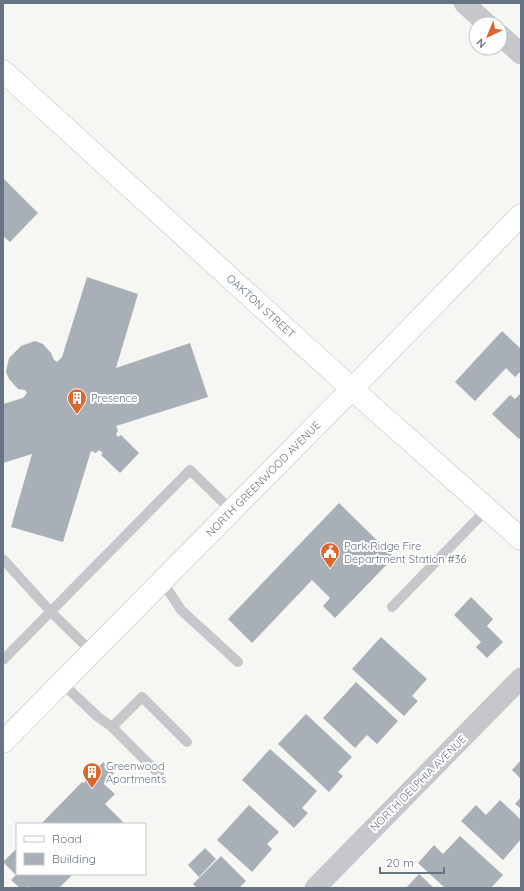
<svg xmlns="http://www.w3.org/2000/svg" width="524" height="891" viewBox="0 0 524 891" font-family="Quicksand,sans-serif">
<rect width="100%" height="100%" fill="#f6f6f3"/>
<path fill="#a9afb6" d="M3,178L38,213L10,242L3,236Z
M87,277L138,294L116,368L190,343L208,397L116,426L118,431L116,434L118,437L121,435L139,453L120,473L101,455L103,453L99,450L96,453L91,451L63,542L11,527L32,454L3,463V404L23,398L27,393L25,390L18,389L9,379L6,372L9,358L21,346L35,341L43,344L51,353L54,360L57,362L62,357Z
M502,331L521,349V371L515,377L506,368L475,401L455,382Z
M521,393V437L519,439L492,414L510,395L515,399Z
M339,503L394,557L335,618L323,606L330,598L312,580L252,643L228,619Z
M471,597L493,619L487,626L503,642L487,658L476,647L481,642L454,615Z
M381,637L427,679L412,696L418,701L404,716L352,669Z
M356,682L398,721L377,744L367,735L355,748L323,718Z
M306,714L352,757L338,772L343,776L329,792L278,744Z
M270,749L317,791L302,808L308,813L294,828L242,780Z
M521,760V779L512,770Z
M103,762L114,773L104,784L115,794L105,804L123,822L121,824H41L82,782L84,783Z
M521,797V809L515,804Z
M500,800L521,820V839L503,860L461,821L476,805L486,815Z
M249,805L279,832L267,844L272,849L252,872L217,840Z
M460,836L503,875L491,888H445L418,863L434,845L443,854Z
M17,848V874H73L59,888H30L28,886L25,888H20L11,880L16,875L3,862Z
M205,848L216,859L199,877L188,865Z
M221,856L246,881L239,888H197L193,884Z
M419,874L434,888H406Z"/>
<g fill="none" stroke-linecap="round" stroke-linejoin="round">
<defs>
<g id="secondary">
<path id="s1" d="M3,71L352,389L521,539"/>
<path id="s2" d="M3,742L352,389L521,215"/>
</g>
</defs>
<use href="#secondary" stroke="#b7babf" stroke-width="23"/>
<path stroke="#c5c7cb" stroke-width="10" d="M3,559L51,612L92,652
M162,581L181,610L238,662
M392,607L487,509
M3,660L190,470L232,511
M62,683L98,717L112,727L142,697L187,742
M112,727L159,774"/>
<path stroke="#c5c7cb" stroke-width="21" d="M464,3L487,24
M500,35L521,54
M315,888L521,678"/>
<use href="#secondary" stroke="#fff" stroke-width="22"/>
</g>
<defs>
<symbol id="building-pin" viewBox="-11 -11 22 30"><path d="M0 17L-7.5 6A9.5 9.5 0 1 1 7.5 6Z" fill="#db672f" stroke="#fff"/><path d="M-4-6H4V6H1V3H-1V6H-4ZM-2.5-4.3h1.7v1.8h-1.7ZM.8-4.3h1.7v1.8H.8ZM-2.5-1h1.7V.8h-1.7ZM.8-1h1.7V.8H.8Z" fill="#fff"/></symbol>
<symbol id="civic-pin" viewBox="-11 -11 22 30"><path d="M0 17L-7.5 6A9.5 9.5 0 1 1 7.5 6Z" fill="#db672f" stroke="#fff"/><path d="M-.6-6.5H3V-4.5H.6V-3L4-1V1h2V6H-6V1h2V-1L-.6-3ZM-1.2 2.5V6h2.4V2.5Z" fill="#fff"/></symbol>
</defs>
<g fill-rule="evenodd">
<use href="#building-pin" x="66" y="387" width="22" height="30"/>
<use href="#civic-pin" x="319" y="541" width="22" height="30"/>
<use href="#building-pin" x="81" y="761" width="22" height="30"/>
</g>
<g text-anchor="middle" stroke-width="4" stroke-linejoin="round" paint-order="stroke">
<g font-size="11" fill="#677383" stroke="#fff">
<text dy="4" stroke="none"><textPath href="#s1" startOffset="349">OAKTON STREET</textPath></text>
<text dy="4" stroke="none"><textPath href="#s2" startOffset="370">NORTH GREENWOOD AVENUE</textPath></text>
<text transform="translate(418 783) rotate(-45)" y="4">NORTH DELPHIA AVENUE</text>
</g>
<g font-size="11" fill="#677383" stroke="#fff" text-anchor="start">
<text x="91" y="402">Presence</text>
<text x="344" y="550">Park Ridge Fire<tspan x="344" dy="13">Department Station #36</tspan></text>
<text x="106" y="770">Greenwood<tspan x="106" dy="13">Apartments</tspan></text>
</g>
</g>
<rect width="524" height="891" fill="none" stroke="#677383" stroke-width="8"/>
<rect x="16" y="823" width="130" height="52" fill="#ffffff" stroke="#c2c7cd"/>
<rect x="24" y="836" width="20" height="6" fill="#ffffff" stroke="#c2c7cd"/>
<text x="52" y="843" font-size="12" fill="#677383">Road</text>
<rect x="24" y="853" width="20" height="12" fill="#a9afb6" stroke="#c2c7cd"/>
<text x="52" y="863" font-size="12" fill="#677383">Building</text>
<g transform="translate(488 36) rotate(224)"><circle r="19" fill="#ffffff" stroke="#c2c7cd"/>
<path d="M0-3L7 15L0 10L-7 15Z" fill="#db672f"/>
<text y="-6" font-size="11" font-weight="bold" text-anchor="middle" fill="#677383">N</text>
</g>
<path d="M380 867v6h64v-6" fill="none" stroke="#677383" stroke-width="2"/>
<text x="386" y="867" font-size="12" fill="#677383" stroke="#ffffff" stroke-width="3" paint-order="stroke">20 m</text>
</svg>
